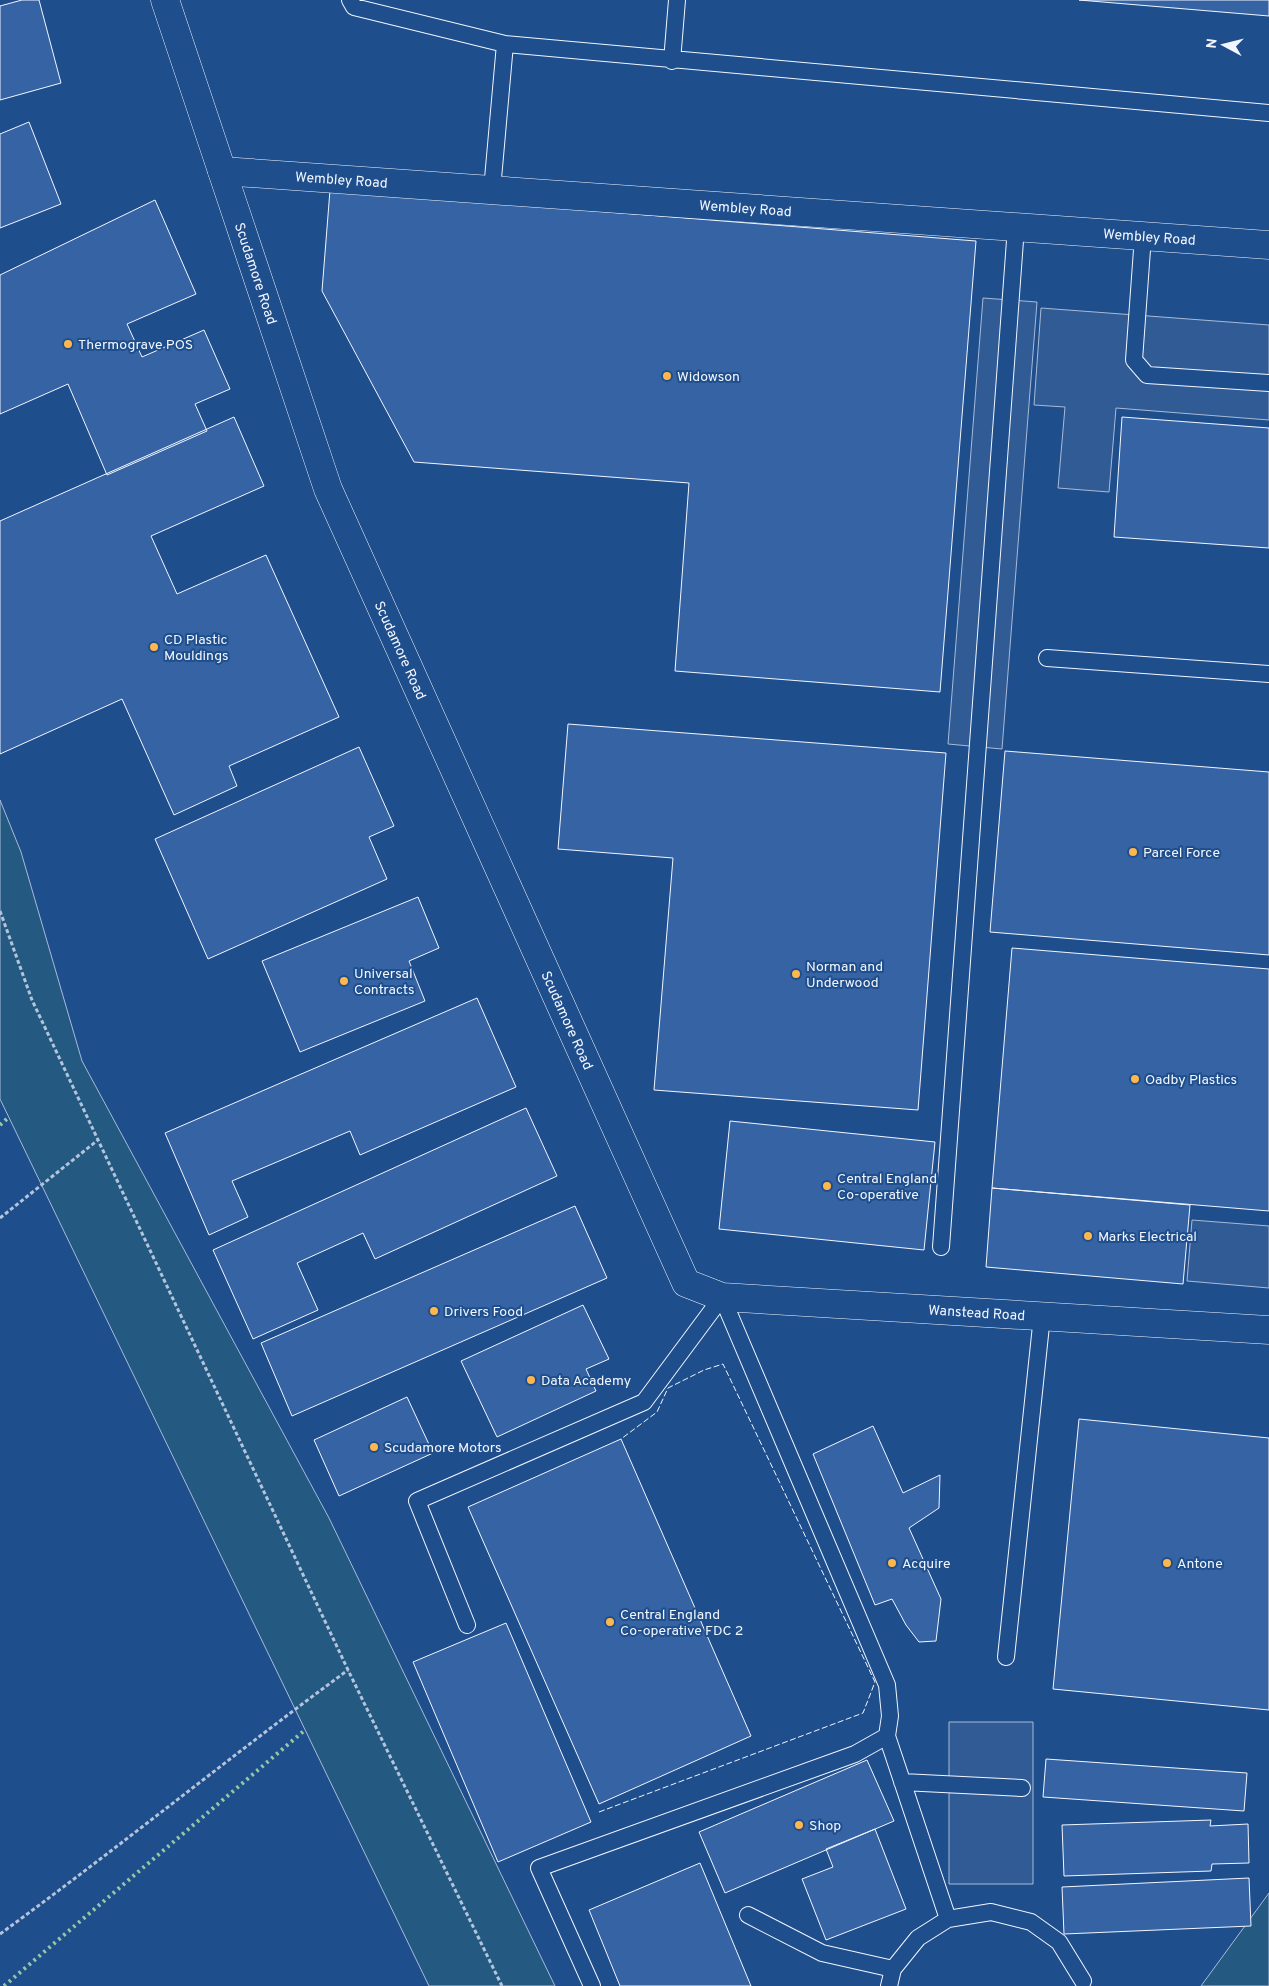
<svg xmlns="http://www.w3.org/2000/svg" width="1269" height="1986" viewBox="0 0 1269 1986" font-family="Overpass,sans-serif">
<rect width="100%" height="100%" fill="#1f4e8c"/>
<path fill="#245a82" stroke="#a8bbd7" d="M0,800L21,852L82,1061L329,1518L555,1986H429L0,1099Z
M1269,1893V1986H1201Z"/>
<path fill="#305b95" stroke="#a8bbd7" d="M983,298L1037,302L1002,749L948,744Z
M1041,308L1269,325V420L1116,408L1109,492L1058,488L1065,407L1034,405Z
M1192,1220L1269,1226V1288L1187,1281Z
M949,1722H1033V1884H949Z"/>
<path fill="#3563a3" stroke="#f2f6ff" d="M22,0H39L61,83L0,100V6Z
M1079,0H1269V16Z
M29,122L61,204L0,228V134Z
M330,190L976,241L940,692L675,671L689,483L414,462L322,291Z
M155,200L196,294L127,324L142,357L204,330L230,389L195,404L207,431L107,475L68,384L0,414V275Z
M234,417L264,486L151,536L177,594L266,555L339,717L229,766L237,786L174,815L122,699L0,754V521Z
M1122,417L1269,428V548L1114,537Z
M568,724L946,753L918,1110L654,1090L673,858L558,849Z
M359,747L394,826L369,837L387,879L208,959L155,839Z
M1005,751L1269,772V955L990,932Z
M418,897L439,948L409,961L425,1001L300,1052L262,961Z
M1012,948L1269,969V1211L992,1188Z
M477,998L516,1087L360,1155L350,1131L232,1181L248,1217L209,1235L165,1133Z
M526,1108L557,1176L375,1259L363,1233L297,1263L318,1310L253,1339L213,1250Z
M730,1121L935,1142L924,1250L719,1229Z
M992,1188L1190,1205L1183,1284L986,1267Z
M575,1206L607,1278L292,1416L261,1343Z
M583,1305L609,1359L586,1369L596,1391L497,1437L461,1361Z
M407,1397L433,1453L339,1496L314,1440Z
M1079,1419L1269,1438V1710L1053,1689Z
M873,1426L903,1493L940,1475L939,1508L909,1528L941,1599L936,1641L919,1642L906,1625L892,1599L875,1605L813,1454Z
M621,1439L751,1736L599,1804L468,1507Z
M506,1623L591,1822L498,1862L413,1662Z
M1046,1759L1247,1773L1244,1811L1043,1797Z
M867,1760L894,1821L725,1893L699,1832Z
M1211,1820L1210,1826L1248,1824L1249,1863L1212,1864L1211,1871L1064,1876L1062,1825Z
M875,1829L906,1909L826,1940L802,1879L833,1867L826,1849Z
M700,1863L751,1986H620L589,1910Z
M1249,1878L1251,1926L1064,1934L1062,1887Z"/>
<g fill="none" stroke-linecap="round" stroke-linejoin="round">
<defs>
<path id="lane" d="M350,0L354,7L505,44L1269,113
M672,61L677,0
M492,190L505,44
M1143,236L1134,360L1147,375L1269,383
M1047,658L1269,674
M941,1247L1016,227
M467,1625L417,1501L644,1402L722,1297
M1006,1657L1042,1316
M887,1736L948,1919
M902,1782L1022,1788
M748,1915L822,1953L893,1969
M592,1986L539,1868L855,1754L887,1736L890,1716L887,1685L722,1297
M889,1986L893,1969L918,1938L948,1919L991,1912L1031,1922L1059,1942L1083,1981"/>
<g id="street">
<path id="s1" d="M222,171L328,489L686,1283L722,1297L1269,1330"/>
</g>
<g id="secondary">
<path id="s2" d="M165,0L222,171L1269,245"/>
</g>
</defs>
<use href="#lane" stroke="#f2f6ff" stroke-width="18"/>
<use href="#street" stroke="#f2f6ff" stroke-width="29"/>
<use href="#secondary" stroke="#f2f6ff" stroke-width="29"/>
<path stroke="#b3c4dc" stroke-width="3" stroke-dasharray="4 2.5" stroke-linecap="butt" d="M0,911L32,1000L348,1670L502,1986
M0,1218L98,1140
M0,1934C118,1848 231,1756 348,1670"/>
<use href="#lane" stroke="#1f4e8c" stroke-width="16"/>
<use href="#street" stroke="#1f4e8c" stroke-width="28"/>
<use href="#secondary" stroke="#1f4e8c" stroke-width="28"/>
<path stroke="#97c8a6" stroke-width="4" stroke-dasharray="2.5 4" stroke-linecap="butt" d="M0,1125L9,1117
M4,1986L305,1730"/>
<path stroke="#f2f6ff" stroke-width="1" stroke-dasharray="6 2.5" stroke-linecap="butt" d="M599,1812L863,1713L875,1682L723,1364L704,1370L668,1388L657,1412L621,1439"/>
</g>
<g fill="#ffb74d" stroke="#1f4e8c" stroke-width="2">
<circle cx="68" cy="344" r="5"/>
<circle cx="667" cy="376" r="5"/>
<circle cx="154" cy="647" r="5"/>
<circle cx="1133" cy="852" r="5"/>
<circle cx="796" cy="974" r="5"/>
<circle cx="344" cy="981" r="5"/>
<circle cx="1135" cy="1079" r="5"/>
<circle cx="827" cy="1186" r="5"/>
<circle cx="1088" cy="1236" r="5"/>
<circle cx="434" cy="1311" r="5"/>
<circle cx="531" cy="1380" r="5"/>
<circle cx="374" cy="1447" r="5"/>
<circle cx="892" cy="1563" r="5"/>
<circle cx="1167" cy="1563" r="5"/>
<circle cx="610" cy="1622" r="5"/>
<circle cx="799" cy="1825" r="5"/>
</g>
<g text-anchor="middle" stroke-width="4" stroke-linejoin="round" paint-order="stroke">
<g font-size="14" fill="#f2f6ff" stroke="#1f4e8c">
<text dy="5" stroke="none"><textPath href="#s2" startOffset="300">Wembley Road</textPath></text>
<text dy="5" stroke="none"><textPath href="#s2" startOffset="705">Wembley Road</textPath></text>
<text dy="5" stroke="none"><textPath href="#s2" startOffset="1110">Wembley Road</textPath></text>
<text dy="5" stroke="none"><textPath href="#s1" startOffset="108">Scudamore Road</textPath></text>
<text dy="5" stroke="none"><textPath href="#s1" startOffset="512">Scudamore Road</textPath></text>
<text dy="5" stroke="none"><textPath href="#s1" startOffset="918">Scudamore Road</textPath></text>
<text dy="5" stroke="none"><textPath href="#s1" startOffset="1500">Wanstead Road</textPath></text>
</g>
<g font-size="14" fill="#f2f6ff" stroke="#1f4e8c" text-anchor="start">
<text x="78" y="349">Thermograve POS</text>
<text x="677" y="381">Widowson</text>
<text x="164" y="644">CD Plastic<tspan x="164" dy="16">Mouldings</tspan></text>
<text x="1143" y="857">Parcel Force</text>
<text x="806" y="971">Norman and<tspan x="806" dy="16">Underwood</tspan></text>
<text x="354" y="978">Universal<tspan x="354" dy="16">Contracts</tspan></text>
<text x="1145" y="1084">Oadby Plastics</text>
<text x="837" y="1183">Central England<tspan x="837" dy="16">Co-operative</tspan></text>
<text x="1098" y="1241">Marks Electrical</text>
<text x="444" y="1316">Drivers Food</text>
<text x="541" y="1385">Data Academy</text>
<text x="384" y="1452">Scudamore Motors</text>
<text x="902" y="1568">Acquire</text>
<text x="1177" y="1568">Antone</text>
<text x="620" y="1619">Central England<tspan x="620" dy="16">Co-operative FDC 2</tspan></text>
<text x="809" y="1830">Shop</text>
</g>
</g>
<g transform="translate(1224 45) rotate(277)" stroke="#1f4e8c" stroke-width="4" paint-order="stroke">
<path d="M0-4L9 19L0 12L-9 19Z" fill="#f2f6ff"/>
<text y="-8" font-size="14" font-weight="bold" text-anchor="middle" fill="#f2f6ff">N</text>
</g>
</svg>
